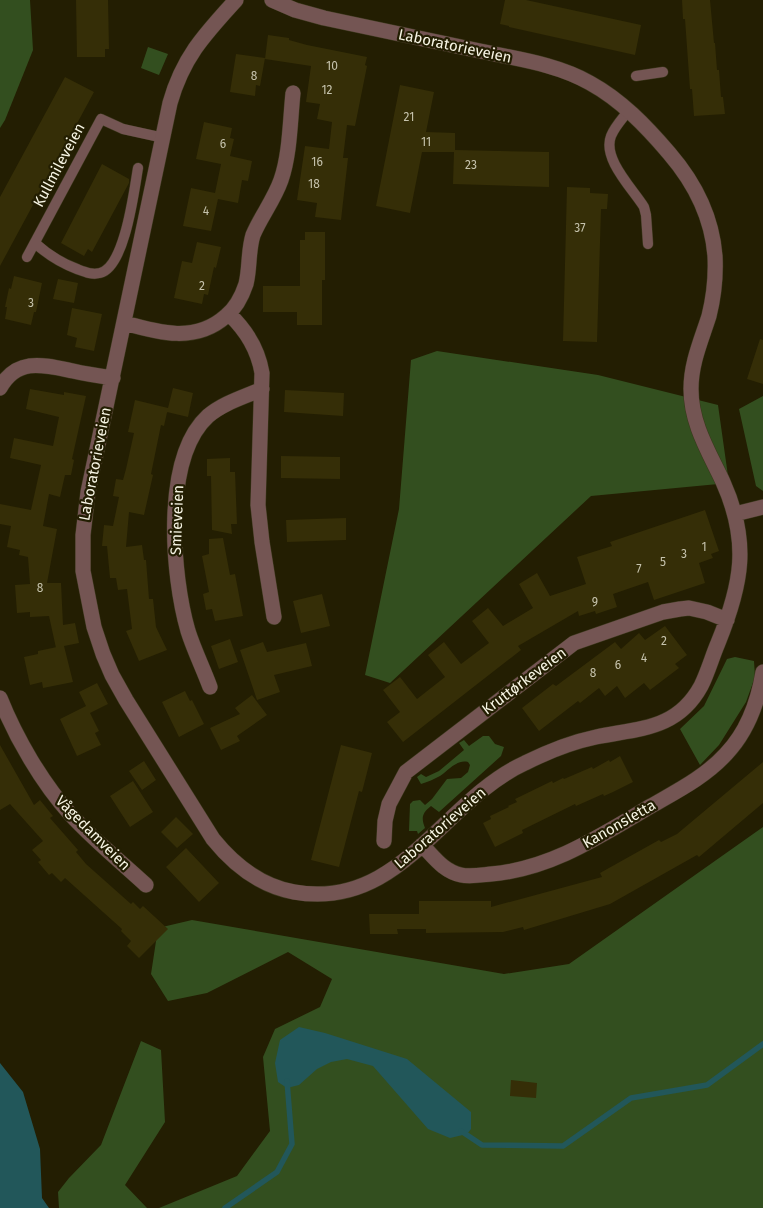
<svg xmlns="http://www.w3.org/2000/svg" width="763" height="1208" viewBox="0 0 763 1208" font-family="'Fira Sans',sans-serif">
<rect width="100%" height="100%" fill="#231e02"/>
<path fill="#334f1f" d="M0,0H30L33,50L5,120L0,128Z
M148,47L168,54L159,75L141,68Z
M437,351L598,375L718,405L729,483L591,496L390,683L365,675L399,509L411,360Z
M763,396V491L756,486L739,409Z
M735,657L754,661L755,677L746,702L719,745L700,765L680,729L704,706L727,659Z
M483,736H489L495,744L504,747L501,756L439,812L431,806C422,813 421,818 425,828L418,834L417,831H409L410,804L413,801L420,800L425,805L432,799L447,779L461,778L468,772L470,765L468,762C457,759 449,770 440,776C434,779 428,782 421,784L417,777L421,774L426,777L439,771L464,750L459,743L464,740L469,746Z
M763,827V1208H159L237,1176L270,1131L263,1057L275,1029L320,1007L332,979L288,952L207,993L168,1001L151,974L158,928L192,920L504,974L569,964Z
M141,1041L161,1050L165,1122L125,1185L147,1208H59L58,1192L69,1178L101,1145Z"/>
<path fill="#22575a" d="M299,1027L325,1033L407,1059L471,1112V1129L467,1134L450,1138L428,1129L373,1066L347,1059L331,1062L317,1069L299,1085L287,1088L278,1082L275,1063L280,1040Z
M0,1063L23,1092L40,1149L42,1198L49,1208H0Z"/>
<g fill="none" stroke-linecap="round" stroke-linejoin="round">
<path stroke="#22575a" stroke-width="5.5" d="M461,1131L482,1145L563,1146L631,1098L707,1085L763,1044
M225,1208L277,1172L292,1144L287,1081"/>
</g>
<path fill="#352e07" d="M76,0H108L109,49H105V57H77Z
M505,0H526L641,25L635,55L509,27V26L500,24Z
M682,0H710L714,43H715L717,70H719L721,97H723L725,114L694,116L692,89H690L685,19H683Z
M268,35L289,38V40L307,45L367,57L365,65L367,66L355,126L347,125L343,158H348L341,220L315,217L317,203L297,200L305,146L329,149L332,122L317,119L320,104L306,102L311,66L265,59Z
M236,54L265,58L260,86L256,85L255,96L230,92Z
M65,77L94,92L0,266V197Z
M400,85L434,92L426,132L455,133V150L549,152V187L453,184L454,152H422L410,213L376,206Z
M204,122L232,128L230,138L234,139L230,156L252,161L248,181L242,180L238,203L218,199L211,231L183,226L191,188L215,193L221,164L196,159Z
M102,164L129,179V183L92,252L88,249L84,256L61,243Z
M567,187L590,188V193L608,194L607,209H601L597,342L563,341Z
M305,232H325V280H322V325H297V312H263V286H300V240H305Z
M197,242L221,247L216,268L214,267L208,295L204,294L202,304L174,298L182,261L192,263Z
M14,276L42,283L36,312H34L31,325L5,319L7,307H5L9,288L11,289Z
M58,279L78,283L74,303L53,299Z
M72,308L102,314L94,351L75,347L77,338L67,335Z
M760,339L763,340V384L747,379Z
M173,388L193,393L188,417L167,412Z
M30,389L64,395V392L86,396L72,459L74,460L71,475H65L60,497L49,494L43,526L57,529L47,583H61L63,625L75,623L79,643L64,646L73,682L43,688L42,682L30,685L24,657L38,654V651L57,647L56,648L49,616L30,617V612L17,613L15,585L30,584L28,557L19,555L20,550L7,547L11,526L0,524V504L31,510L41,465L10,458L14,438L53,446L59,417L26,409Z
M285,390L344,393L343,416L284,412Z
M135,400L168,408L164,426L161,425L151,474L153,475L144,515L129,512L126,547L142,545L144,560H146L149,599H153L156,627L167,650L139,661L126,631L132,629L127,589L118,590L116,578H110L107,546H102L104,525L113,526L119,497L113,496L116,479L123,480L126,469L134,433L128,432Z
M281,456L340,457V479L281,478Z
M230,458V472H235L237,524H231L232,534L212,530L211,476H207V459Z
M705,510L719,551L711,554L713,558L699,563L705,583L654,600L648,582L613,594L617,607L596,614L595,611L579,616L578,611L518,646L521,650L403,742L387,722L400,712L383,690L400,677L417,699L445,677L428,655L444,642L461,664L489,643L472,621L488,608L503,626L533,608L519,584L537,573L550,596L586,584L577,557L612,546L610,542Z
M346,518V540L287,542L286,520Z
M223,538L230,575L235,574L243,616L215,621L212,609L206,610L203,594L209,592L202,556L209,554V539Z
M322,594L330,626L301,633L293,601Z
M665,626L687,655L675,664L679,668L650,690L644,683L625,698L617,686L605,696L599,688L580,703L578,701L539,731L522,708L553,684L556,686L615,642L621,649L639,633L645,640Z
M230,639L238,662L219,669L211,646Z
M263,642L267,652L306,643L312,666L274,675L280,692L257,700L240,650Z
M97,683L108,704L90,713L99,731L95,733L101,745L77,756L60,719L86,706L79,692Z
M185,691L190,701L192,700L204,724L179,737L162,702Z
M252,695L267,715L237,736L240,741L221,750L210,728L240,714L235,708Z
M0,745L34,805L40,800L53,816L50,818L78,850L76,852L86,864L131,904L133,902L140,909L143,906L168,929L139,958L127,946L131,941L121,931L122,929L65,878L61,882L52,873L49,875L38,862L41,860L32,850L43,841L10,804L0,810Z
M341,745L372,753L362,792L359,791L339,867L311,860Z
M620,756L633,782L613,792L604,796L603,794L576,806L575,804L522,830L523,833L495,847L483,823L491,819L490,816L509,807L508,806L517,802L515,799L552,781L553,783L563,778L564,779L592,767L593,769L609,760L610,762Z
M144,761L156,780L142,790L129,771Z
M763,762V803L699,857L697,855L610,904L524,930L523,927L503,932L426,933V929H397L398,934H370L369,914H419V901H491V907L602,877L600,873L659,840L661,842L677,834Z
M133,781L153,812L130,827L110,796Z
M176,817L193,834L177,848L161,832Z
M186,848L219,883L199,902L166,867Z
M511,1080L537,1083L536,1098L510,1096Z"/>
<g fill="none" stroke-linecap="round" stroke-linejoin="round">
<defs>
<path id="lane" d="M636,76L663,72
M629,110C623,118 615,126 611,136C602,159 633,189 644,207L646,215L648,244
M35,243C48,255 61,263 77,269C85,272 92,275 100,273C125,267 134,191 138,168
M27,257L101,119L123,129L164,138"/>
<path id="street" d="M236,0C205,34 183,57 170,103L88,492L83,535V571L94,627L103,654L112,675L126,700L213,839C234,865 261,886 294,892C400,911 442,801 525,763C547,752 572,742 596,737C639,728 677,730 701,686C708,672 712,657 718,643C742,584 750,542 723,482C709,452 691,424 691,389C691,363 701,341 709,316C714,296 716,276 715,256C712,217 694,182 669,153C646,126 621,100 590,83C557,64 517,59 480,51C428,40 376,29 324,18L295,10L272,0
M229,314C246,330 258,349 262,373L258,505L262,542L274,617
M125,323C159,333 196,343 226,316C236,308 242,296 246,284C250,268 248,251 253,235C261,216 274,200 281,180C290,154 290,122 293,93
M0,388C17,357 44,365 73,371C86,374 99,376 113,378
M735,514L763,507
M210,687C203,668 194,650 188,631C172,576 162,458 208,416C223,403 244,397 262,389
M0,698C16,738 42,783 71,815C94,840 121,862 146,885
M384,841L385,821L389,804L406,772L574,643L663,612L680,609L689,608L707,612L727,620
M422,845C434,857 443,871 461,875C470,877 481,875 491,874C551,869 600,836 651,806C677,791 705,777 726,754C747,732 758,702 763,672"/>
</defs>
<use href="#lane" stroke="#3c381d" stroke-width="11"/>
<use href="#street" stroke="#3c381d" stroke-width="16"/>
<use href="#lane" stroke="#745553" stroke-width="10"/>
<use href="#street" stroke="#745553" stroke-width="15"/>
</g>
<g text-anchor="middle" stroke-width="4.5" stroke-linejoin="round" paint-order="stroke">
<g font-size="12" fill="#c6c3ad">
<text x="332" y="70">10</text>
<text x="254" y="80">8</text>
<text x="327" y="94">12</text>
<text x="409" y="121">21</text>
<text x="426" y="146">11</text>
<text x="223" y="148">6</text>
<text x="317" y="166">16</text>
<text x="471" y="169">23</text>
<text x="314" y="188">18</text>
<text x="206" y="215">4</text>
<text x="580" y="232">37</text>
<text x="202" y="290">2</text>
<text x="31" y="307">3</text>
<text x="704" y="551">1</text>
<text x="684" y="558">3</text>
<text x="663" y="566">5</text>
<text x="639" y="573">7</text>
<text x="40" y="592">8</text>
<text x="595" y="606">9</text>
<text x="664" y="645">2</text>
<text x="644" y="662">4</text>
<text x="618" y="669">6</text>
<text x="593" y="677">8</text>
</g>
<g font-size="15" fill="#f7f5e4" stroke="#231e02">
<text transform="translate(455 46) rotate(12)" y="5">Laboratorieveien</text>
<text transform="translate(59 165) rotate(-62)" y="5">Kullmileveien</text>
<text transform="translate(95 464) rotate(-79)" y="5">Laboratorieveien</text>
<text transform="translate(177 520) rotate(-88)" y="5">Smieveien</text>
<text transform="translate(524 681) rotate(-37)" y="5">Kruttørkeveien</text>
<text transform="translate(619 824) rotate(-30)" y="5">Kanonsletta</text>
<text transform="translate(440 828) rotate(-41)" y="5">Laboratorieveien</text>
<text transform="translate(93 833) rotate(45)" y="5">Vågedamveien</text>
</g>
</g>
</svg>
